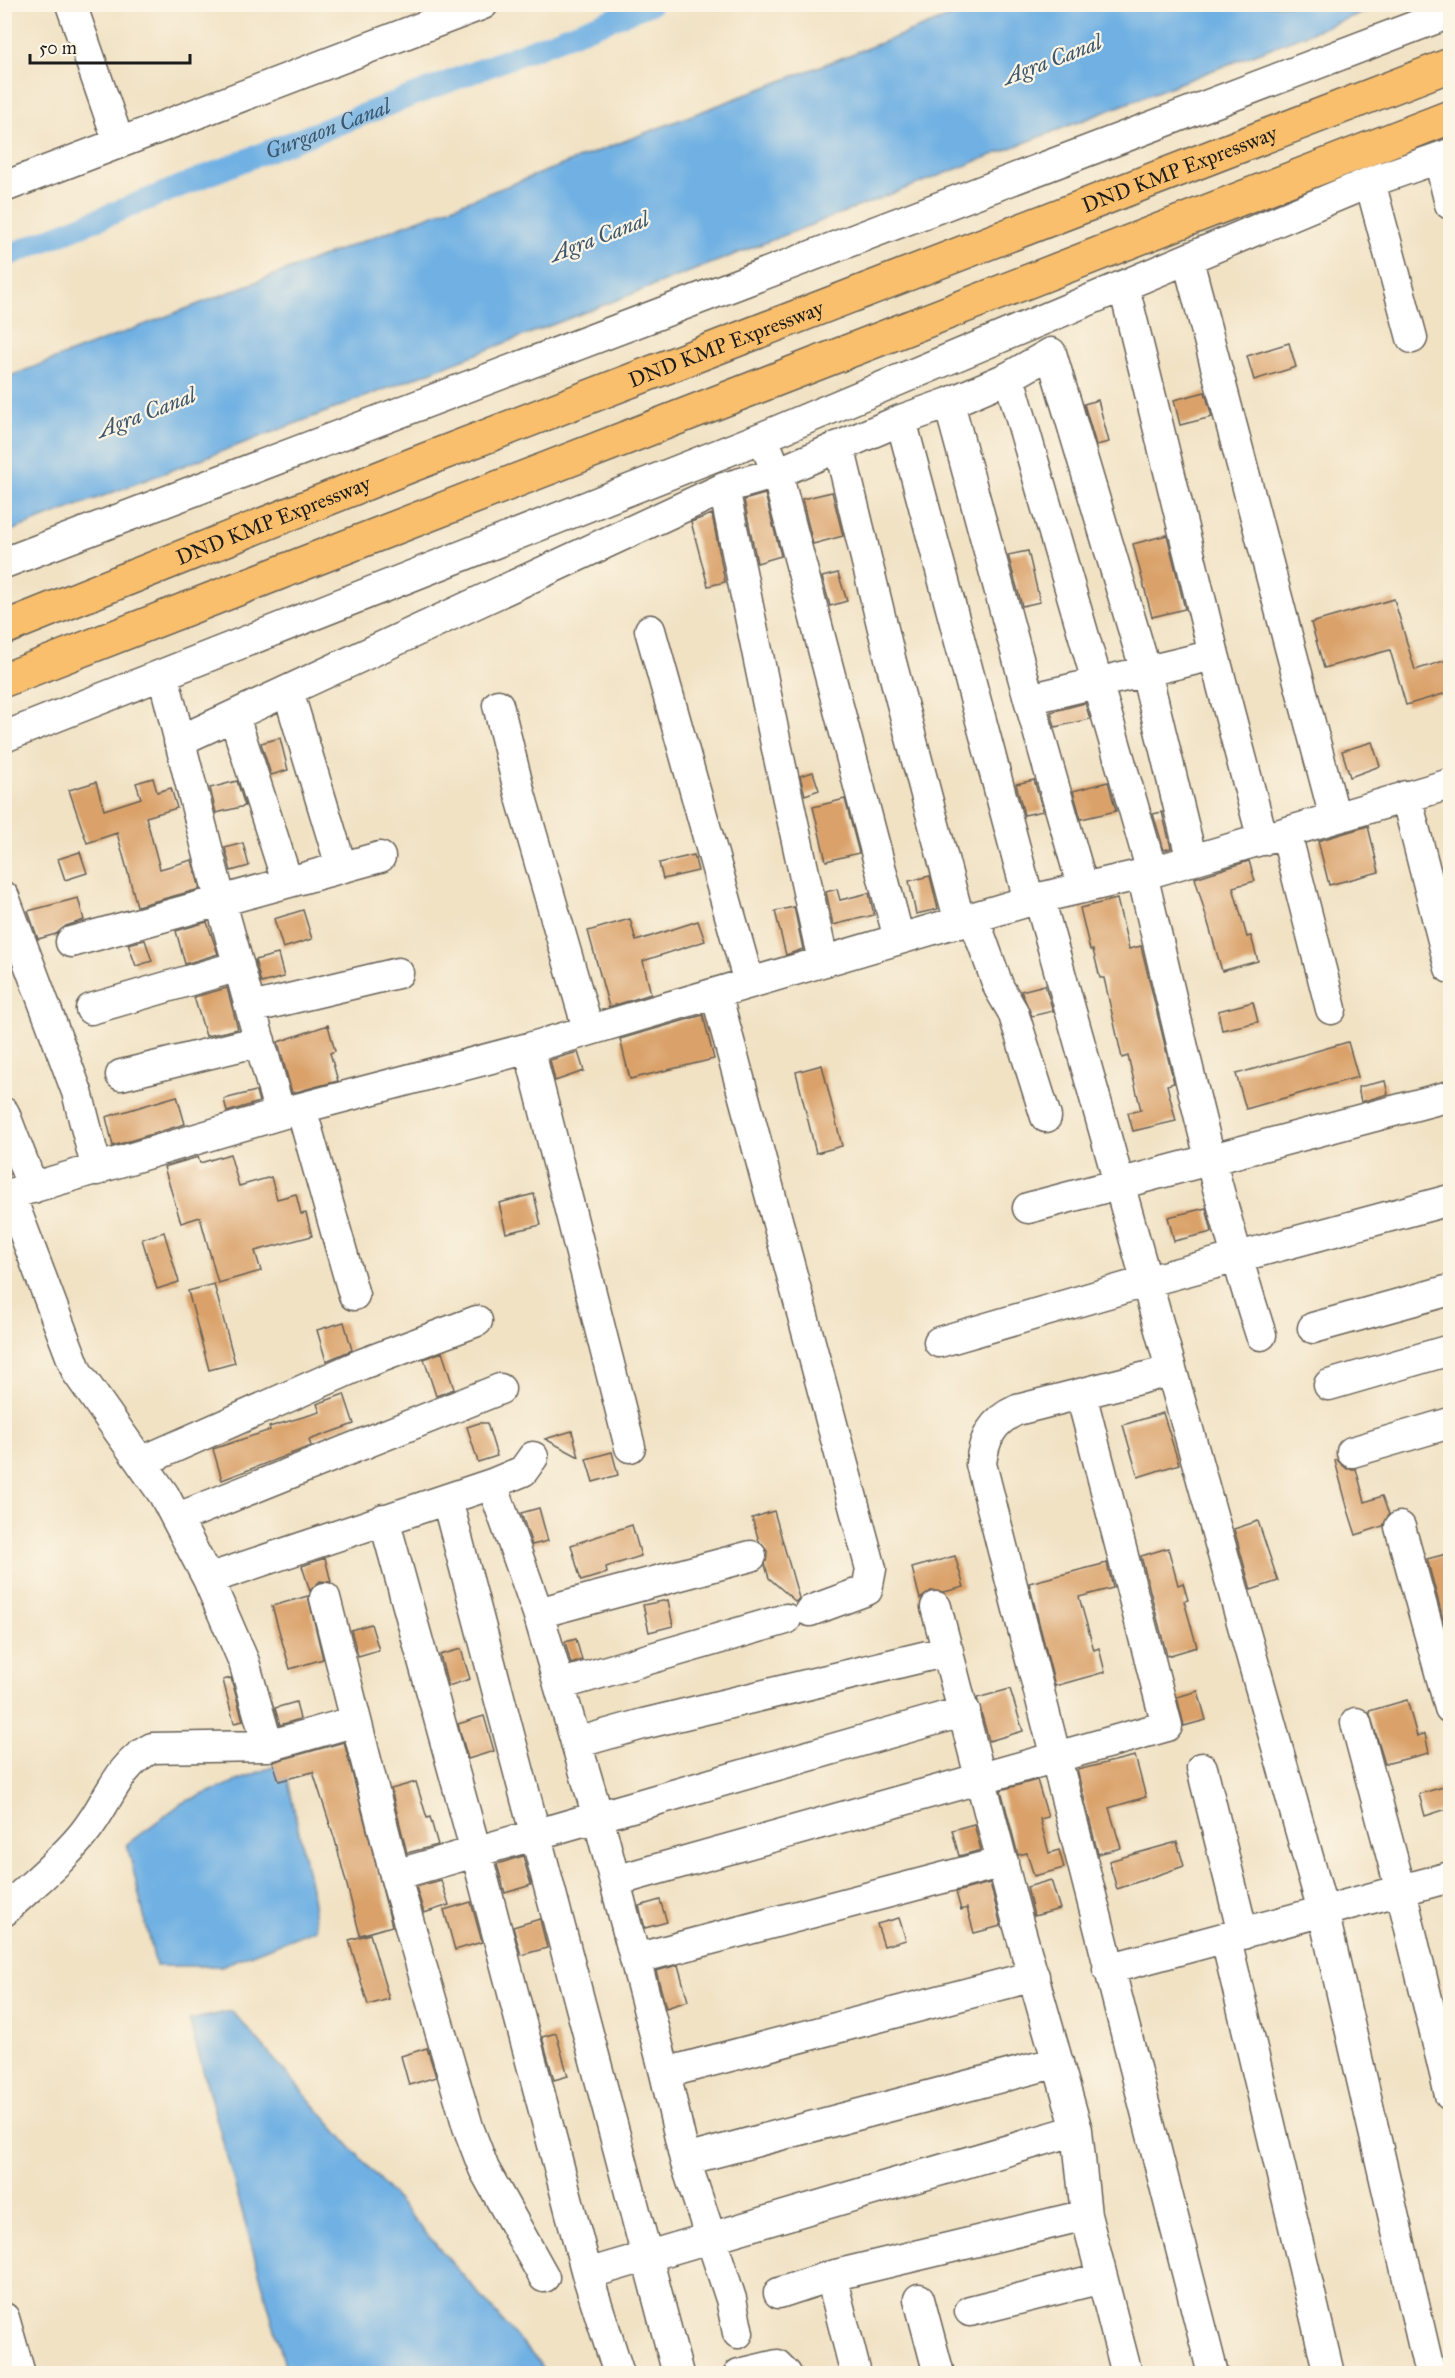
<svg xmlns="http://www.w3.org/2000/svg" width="1455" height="2378" viewBox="0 0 1455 2378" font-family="'IM FELL Great Primer',serif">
<rect width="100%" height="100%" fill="#fcf5e5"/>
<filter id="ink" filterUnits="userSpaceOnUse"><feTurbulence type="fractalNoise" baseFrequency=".0167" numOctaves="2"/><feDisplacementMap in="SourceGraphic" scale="12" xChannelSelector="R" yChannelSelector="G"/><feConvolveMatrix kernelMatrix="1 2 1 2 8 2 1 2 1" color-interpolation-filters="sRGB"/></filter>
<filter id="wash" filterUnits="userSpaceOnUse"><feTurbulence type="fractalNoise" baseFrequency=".008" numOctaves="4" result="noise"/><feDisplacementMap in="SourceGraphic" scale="24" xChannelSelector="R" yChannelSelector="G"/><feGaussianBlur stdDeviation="1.35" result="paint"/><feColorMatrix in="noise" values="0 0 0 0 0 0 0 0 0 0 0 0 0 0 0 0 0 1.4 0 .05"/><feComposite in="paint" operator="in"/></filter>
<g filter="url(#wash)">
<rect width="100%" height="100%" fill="#f1e2c4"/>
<path fill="#6fb0e3" stroke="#466680" stroke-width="1.5" d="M980,5H1382L326,412L5,533V378Z
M284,1762L311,1888L316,1929L221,1966H156L127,1844L182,1803Z
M232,2011L548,2373H287L189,2020Z"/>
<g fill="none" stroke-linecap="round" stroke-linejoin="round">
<path stroke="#6fb0e3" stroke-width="22" id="s1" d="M4,257L263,153L651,4"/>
</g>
<g id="blocks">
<path fill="#daa26b" d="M1289,343L1296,367L1254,380L1247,356Z
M1205,392L1212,417L1180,425L1174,400Z
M1098,400L1109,442L1096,445L1084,404Z
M832,492L843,536L813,544L802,499Z
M765,494L781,556L757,563L744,500Z
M712,514L725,582L708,586L691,522Z
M1167,535L1185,609L1152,617L1133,544Z
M1028,551L1040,602L1022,606L1008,555Z
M838,573L847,601L830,606L822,577Z
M1394,599L1415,670L1450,659V692L1406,705L1390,650L1324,668L1311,623Z
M1085,703L1090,719L1055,727L1051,712Z
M280,738L288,770L271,775L261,743Z
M1372,742L1380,766L1350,777L1342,751Z
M813,772L819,790L805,795L800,776Z
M153,778L157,792L171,788L177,808L146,817L160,869L192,860L200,889L137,906L117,833L87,843L69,790L96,782L104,810L141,798L136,783Z
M1034,780L1043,811L1024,815L1016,784Z
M237,781L245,806L216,813L210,788Z
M1108,782L1116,811L1081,819L1073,791Z
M845,799L859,853L826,861L813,807Z
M1162,812L1171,848L1164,850L1153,814Z
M1368,826L1379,872L1329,885L1318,841Z
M243,843L249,866L231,871L225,848Z
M80,852L87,873L65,880L58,859Z
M694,855L698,871L663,879L659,863Z
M1249,861L1255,881L1233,887L1247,937L1251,936L1258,961L1222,971L1195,878Z
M930,876L938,909L916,914L909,881Z
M837,889L840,900L869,893L874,915L833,925L826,892Z
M78,898L84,920L66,926L56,934L38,939L28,911Z
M1117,899L1129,949L1141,946L1174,1083L1167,1085L1176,1121L1133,1131L1128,1113L1141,1110L1128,1056L1122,1058L1104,978H1100L1093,950H1090L1080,908Z
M794,907L803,949L786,955L775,911Z
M303,910L312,939L283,948L274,919Z
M630,919L636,941L698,921L705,941L643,961L651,994L609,1007L588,931Z
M207,922L218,954L185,964L176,931Z
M145,940L152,961L136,966L128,944Z
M278,954L284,977L261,983L255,960Z
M1045,985L1053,1011L1032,1016L1021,991Z
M227,988L238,1029L206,1036L194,997Z
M1253,1002L1258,1022L1222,1030L1218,1011Z
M703,1015L714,1059L630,1079L620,1039Z
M328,1025L335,1051L330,1053L338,1081L292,1093L278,1042Z
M1348,1042L1358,1077L1246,1109L1236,1074Z
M578,1052L584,1071L555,1081L550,1060Z
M822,1065L842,1146L816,1153L796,1072Z
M1385,1081L1388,1094L1361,1102L1358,1087Z
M256,1091L259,1102L227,1112L224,1099Z
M177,1096L185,1124L113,1146L106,1117Z
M230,1154L239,1186L271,1177L277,1199L296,1194L301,1214L306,1213L312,1236L255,1251L261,1271L218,1283L200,1217L181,1223L164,1167L198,1157L200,1163Z
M534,1194L541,1225L506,1233L499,1203Z
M1206,1208L1212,1232L1174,1241L1168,1217Z
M164,1232L179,1282L157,1289L142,1239Z
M214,1284L235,1363L209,1370L188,1291Z
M344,1322L352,1350L326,1361L317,1330Z
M442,1352L454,1389L436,1396L424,1359Z
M344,1394L354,1424L309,1440L311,1446L222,1480L213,1449L270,1430L269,1427L320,1412L317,1404Z
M1163,1413L1179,1464L1138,1477L1123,1425Z
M479,1423H487L497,1456L478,1462L467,1427Z
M572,1431L579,1457L545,1439Z
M612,1452L618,1475L593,1482L586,1459Z
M1337,1460L1347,1469H1356L1365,1502L1382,1496L1389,1514L1383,1526L1356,1535L1348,1510L1335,1461Z
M539,1508L548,1541L532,1545L521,1513Z
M774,1511L799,1598L796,1602L769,1578L765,1565L767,1551L759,1541L752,1518Z
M1258,1521L1278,1581L1251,1590L1234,1529Z
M632,1525L641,1556L606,1567L607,1573L581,1581L571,1545Z
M1168,1548L1178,1585L1183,1583L1188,1600L1184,1601L1197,1647L1167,1656L1141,1556Z
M1450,1553V1645L1427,1559Z
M955,1556L964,1587L944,1592L931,1591L920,1599L912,1568Z
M325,1558L331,1582L320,1581L310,1591L302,1566Z
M1107,1563L1113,1588L1079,1597L1094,1650L1099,1648L1105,1672L1055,1686L1029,1583Z
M308,1596L323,1659L290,1669L272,1606Z
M668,1600L673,1626L649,1632L643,1605Z
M371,1624L379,1650L358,1656L351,1630Z
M576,1639L582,1660L571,1664L565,1642Z
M461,1649L470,1679L448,1686L440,1655Z
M231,1678L243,1721L234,1723L223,1680Z
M1010,1689L1023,1731L989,1741L977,1698Z
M1198,1691L1206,1720L1184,1726L1177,1697Z
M1407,1700L1417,1736L1425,1734L1429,1753L1385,1764L1369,1711Z
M296,1702L300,1719L280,1725L275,1708Z
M484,1716L494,1751L468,1759L458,1724Z
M344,1742L392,1926L360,1935L335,1840L313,1772L279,1781L273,1762Z
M1135,1756L1146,1797L1109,1808L1121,1848L1098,1854L1077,1770Z
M1037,1780L1048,1817L1040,1819L1049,1853L1059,1850L1064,1868L1034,1876L1027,1853L1018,1855L1001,1790Z
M416,1782L427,1818L430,1817L438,1845L407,1853L391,1789Z
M1450,1785V1808L1425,1816L1419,1794Z
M974,1824L981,1850L959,1856L952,1830Z
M1177,1842L1184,1866L1117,1889L1109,1861Z
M523,1856L531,1885L505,1893L497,1864Z
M441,1880L449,1905L424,1913L416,1887Z
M1051,1880L1060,1909L1034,1916L1027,1887Z
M990,1883L1001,1926L974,1933L967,1908L961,1910L956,1892Z
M660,1900L667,1922L645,1928L639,1906Z
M471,1902L482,1942L455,1950L444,1910Z
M899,1918L906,1940L884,1946L877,1924Z
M540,1919L547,1948L521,1955L513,1927Z
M370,1934L389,1999L368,2005L349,1940Z
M678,1965L688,2001L666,2008L656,1971Z
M556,2033L568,2076L554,2080L542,2037Z
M427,2048L436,2077L409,2085L401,2056Z"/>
</g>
</g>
<g filter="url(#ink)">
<use href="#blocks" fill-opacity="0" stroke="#676157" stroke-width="1.5"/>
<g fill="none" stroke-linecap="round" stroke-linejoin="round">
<defs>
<path id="minor" d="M71,4L119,143
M1439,158L1450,204
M1370,182L1412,338
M4,187L483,4
M1188,260L1335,818
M1124,287L1214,655L1263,840
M1009,377L1152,872
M949,403L1029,699L1083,888
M901,420L1029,901
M839,446L891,662L960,923
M769,453L777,473L899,939
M724,488L776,744L823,961
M4,563L1450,13
M650,630L749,983
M163,675L220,899L280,1114
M288,691L341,866
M1029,699L1214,655
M498,705L520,794L588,1029
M234,716L287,881
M4,737L763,437L1370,182L1450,154
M179,741L724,488L777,473L901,420L949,403L1009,377L1051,353L1146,672L1192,861
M1406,796L1450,968
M1286,833L1331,1009
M1142,874C1179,1029 1212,1184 1261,1335
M4,897L77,1092L97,1170
M1039,898L1323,1911L1430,2374
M974,919L999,988L1013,1012L1046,1117
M71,942L380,857
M716,993L871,1569L867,1590L810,1611
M251,1008L398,973
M91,1009L239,966
M529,1048L630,1447
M121,1075L260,1041
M301,1108L354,1295
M4,1113L33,1188
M10,1195L77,1372L164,1495L208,1579L244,1662L268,1746
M4,1196L301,1108L529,1048L1039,898L1152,872L1450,784
M1028,1208L1450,1096
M1313,1328L1450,1290
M939,1342L1145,1282L1450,1200
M1170,1371L1017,1410C992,1421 984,1438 981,1464L1213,2374
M1329,1385L1450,1350
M1352,1452L1450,1423
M141,1462L362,1364L477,1321
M492,1484L538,1613L598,1817L665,2073L685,2160L731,2299L738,2333
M447,1500L678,2374
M178,1518L500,1389
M384,1519L476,1852L587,2274L619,2374
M1400,1527L1450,1708
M208,1579L492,1484L523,1471L533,1457
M325,1598L395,1875L468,2127L484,2169L544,2277
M936,1607L1018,1923L1077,2130L1086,2215L1127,2374
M538,1613L751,1556
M559,1685L786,1619
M1356,1723L1401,1891L1450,2095
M576,1743L643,1724L948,1651
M1202,1768L1243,1934
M395,1875L965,1711
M615,1881L1167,1726L1081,1394
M4,1911C31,1885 61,1862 84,1833C108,1804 117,1765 152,1748L268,1746L356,1721
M1226,1939L1329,2374
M635,1959L1003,1862
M1108,1969L1450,1877
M665,2073L1034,1976
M685,2160L1058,2062
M587,2274L1077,2130
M831,2276L856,2374
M779,2293L831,2276L1086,2215
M919,2299L939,2374
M970,2311L1102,2278
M4,2318L20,2374
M739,2374L777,2365L786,2374"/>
<g id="highway">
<path id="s2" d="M4,628L412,465L1450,65"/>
<path d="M4,680L1450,117"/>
</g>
</defs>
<use href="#minor" stroke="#676157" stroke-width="33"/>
<use href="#highway" stroke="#676157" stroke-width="36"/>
<use href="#minor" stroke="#fff" stroke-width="30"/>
<use href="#highway" stroke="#f9bf6d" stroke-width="33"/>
</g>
</g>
<g text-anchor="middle" stroke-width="4.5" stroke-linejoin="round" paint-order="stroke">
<g font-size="21" fill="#1c1c1c" stroke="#fcf5e5">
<text dy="7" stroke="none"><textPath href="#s2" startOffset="1262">DND KMP Expressway</textPath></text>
<text dy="7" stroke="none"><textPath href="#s2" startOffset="776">DND KMP Expressway</textPath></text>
<text dy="7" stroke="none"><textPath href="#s2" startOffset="290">DND KMP Expressway</textPath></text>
</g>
<g font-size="22" font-style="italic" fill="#3d576c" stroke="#fcf5e5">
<text transform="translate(1052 59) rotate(-21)" y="8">Agra Canal</text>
<text dy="8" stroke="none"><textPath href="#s1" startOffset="348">Gurgaon Canal</textPath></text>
<text transform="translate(599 236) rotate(-21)" y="8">Agra Canal</text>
<text transform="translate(146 412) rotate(-21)" y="8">Agra Canal</text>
</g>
</g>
<rect width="1455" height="2378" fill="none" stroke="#fcf5e5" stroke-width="24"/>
<path d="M30 54v9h160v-9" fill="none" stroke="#1c1c1c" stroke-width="3"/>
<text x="39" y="54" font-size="18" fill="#1c1c1c" stroke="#fcf5e5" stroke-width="4.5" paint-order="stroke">50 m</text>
</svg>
